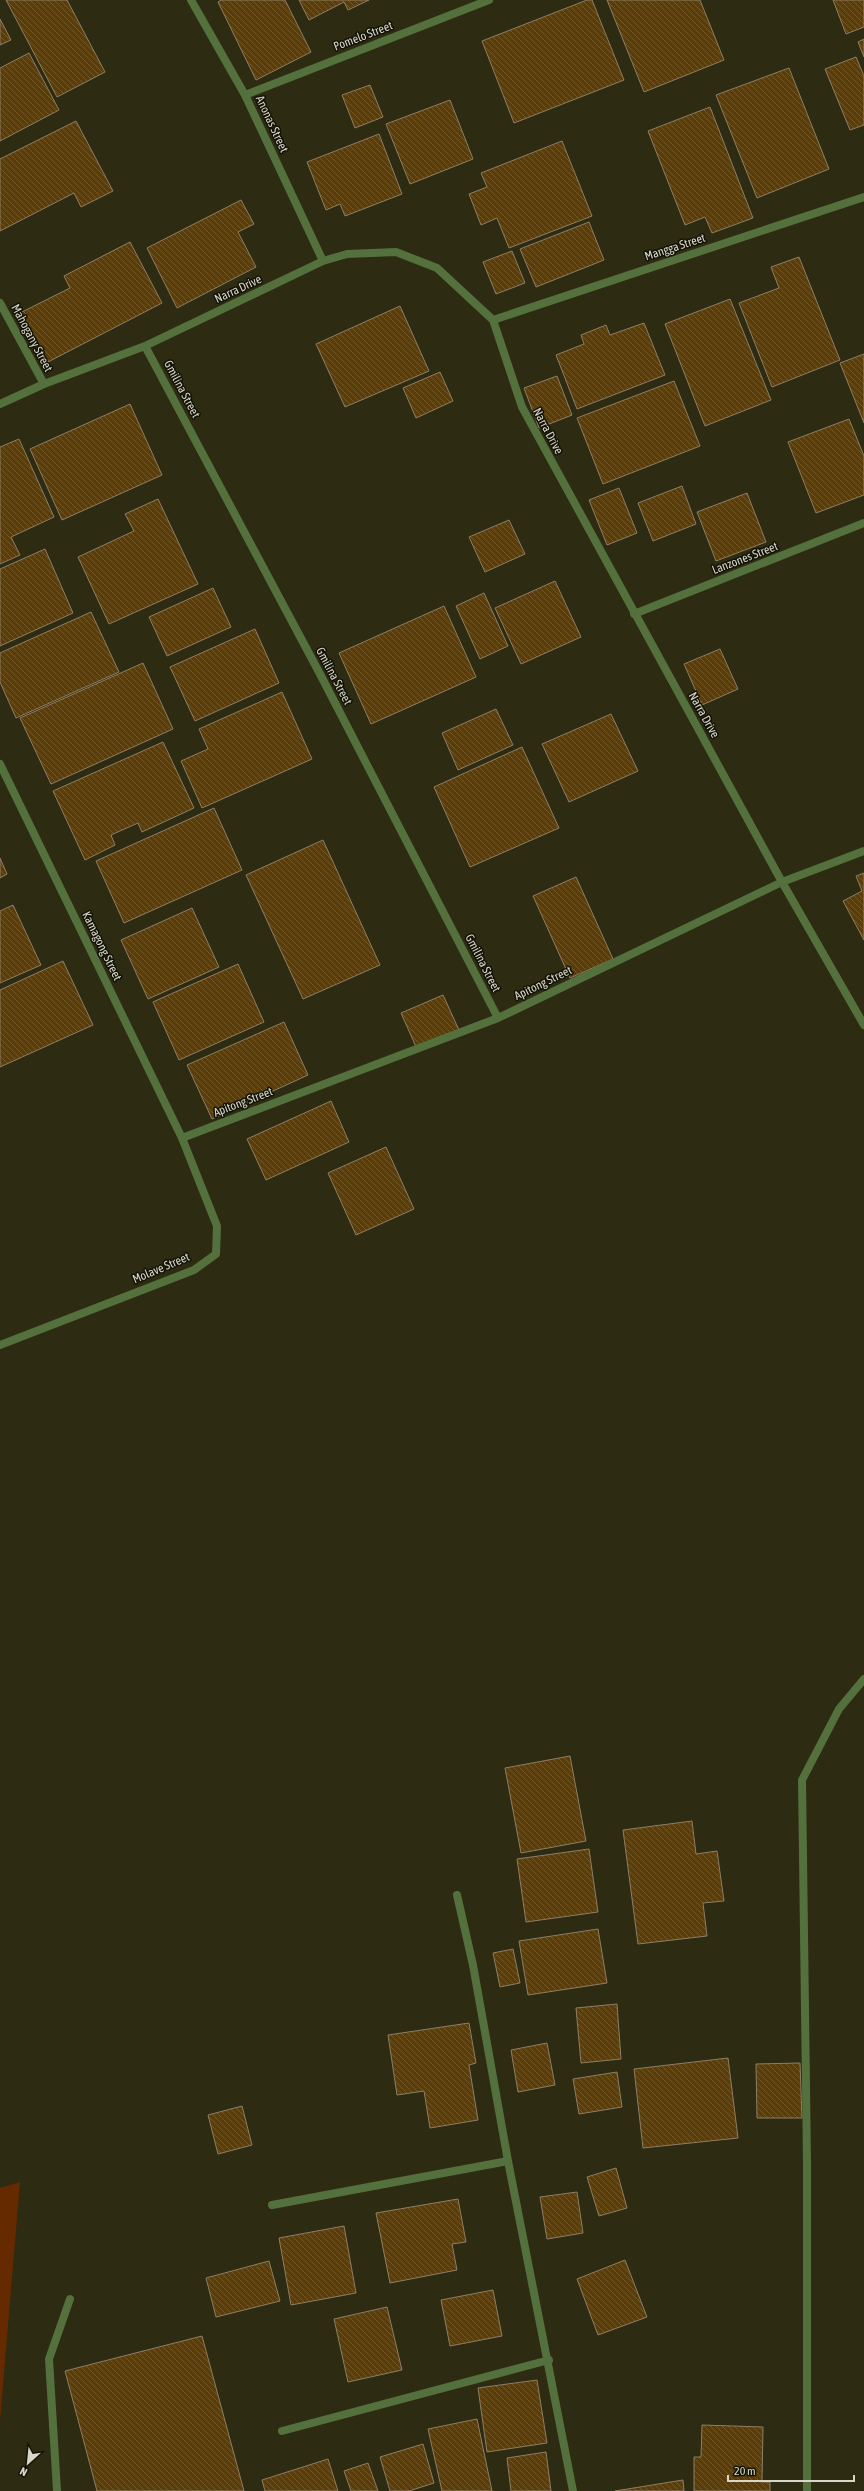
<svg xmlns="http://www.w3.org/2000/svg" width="864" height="2491" viewBox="0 0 864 2491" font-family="'Asap Condensed',sans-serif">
<defs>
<pattern id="building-back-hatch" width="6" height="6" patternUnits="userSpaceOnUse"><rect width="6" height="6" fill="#5a3d08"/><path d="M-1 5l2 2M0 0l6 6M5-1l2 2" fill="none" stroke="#71582a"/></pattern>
</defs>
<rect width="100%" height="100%" fill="#2d2b12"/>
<path fill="#662a00" d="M20,2182L0,2421V2188Z"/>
<path fill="url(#building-back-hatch)" stroke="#8f7e66" d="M6,0H67L105,72L57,97Z
M221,0H285L311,52L256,80L218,2Z
M299,0H369L348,10L344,2L309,20Z
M587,0H592L624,80L514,123L482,41Z
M607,0H700L724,60L644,92Z
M833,0H864V27L846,34Z
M0,19L11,40L0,45Z
M864,39V57L858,42Z
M29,53L59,110L0,141V68Z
M856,57L864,76V125L850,130L825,69Z
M789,68L829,169L757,198L716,95Z
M370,85L383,117L355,128L342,95Z
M450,100L473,159L410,184L386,124Z
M710,107L753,218L712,233L705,217L685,225L648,131Z
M76,121L113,191L81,207L74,193L0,231V159Z
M379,134L402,194L345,216L340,204L326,210L307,162Z
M562,141L592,216L509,248L497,218L481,225L469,194L487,187L481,173Z
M241,200L254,224L238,232L256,267L177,308L147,248Z
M589,222L604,260L536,287L520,249Z
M130,242L162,303L46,363L20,313L70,288L64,276Z
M512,251L525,283L496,294L483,262Z
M799,257L840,360L772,387L739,303L779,288L771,267Z
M730,299L771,400L705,426L665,324Z
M400,306L429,371L345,407L316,344Z
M644,323L665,375L577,409L556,355L584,344L581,335L606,325L610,335Z
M864,354V423L840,363Z
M440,372L453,401L416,418L403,388Z
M557,376L572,415L539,428L524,388Z
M674,381L700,446L603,484L577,418Z
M130,404L162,475L62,520L30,449Z
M849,419L864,456V495L816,513L788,442Z
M19,439L54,517L11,537L20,555L0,564V447Z
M682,486L696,524L653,541L638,503Z
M619,488L637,533L607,545L589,500Z
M747,493L766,542L716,561L697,512Z
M158,499L198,584L109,624L78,557L134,531L125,514Z
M509,520L525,554L485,572L469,537Z
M45,549L73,613L0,646V569Z
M555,581L581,637L521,664L495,608Z
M213,588L231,627L167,656L149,617Z
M484,593L508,646L480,659L456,606Z
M444,606L476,677L371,724L339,653Z
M91,612L119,672L16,718L0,682V653Z
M255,629L279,683L195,721L170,667Z
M720,649L738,689L702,705L684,664Z
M143,663L173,729L51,784L20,718Z
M282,692L312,759L202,808L181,761L208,749L199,729Z
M496,709L513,745L458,770L442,733Z
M611,714L638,771L569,802L542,744Z
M163,742L194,808L142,832L138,823L111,835L115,845L85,860L53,791Z
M522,747L559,828L470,867L434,787Z
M214,808L242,870L124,923L96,861Z
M323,840L380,965L303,999L246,875Z
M0,858L7,874L0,878Z
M864,873V940L843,901L862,891L856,876Z
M576,877L613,959L570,978L533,896Z
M13,905L41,965L0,983V911Z
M192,908L219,967L148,999L121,940Z
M63,961L93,1025L0,1067V990Z
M238,964L264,1022L179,1060L153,1002Z
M443,995L459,1030L417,1049L401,1013Z
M284,1022L308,1075L212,1119L187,1065Z
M331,1101L349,1142L266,1180L247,1139Z
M386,1147L414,1209L356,1235L328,1173Z
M570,1756L586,1841L521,1853L505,1768Z
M692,1821L696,1854L717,1851L724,1901L703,1903L707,1936L638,1944L623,1830Z
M589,1849L598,1912L526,1922L517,1859Z
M598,1929L607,1983L528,1995L519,1941Z
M513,1949L520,1983L500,1987L493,1953Z
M617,2004L621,2059L581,2063L576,2008Z
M469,2023L476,2063L469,2065L478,2120L430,2128L424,2091L397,2095L388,2035Z
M547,2043L555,2085L518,2092L511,2050Z
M728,2058L738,2138L643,2148L634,2069Z
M800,2063L802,2118H757L756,2064Z
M617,2072L622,2107L579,2114L573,2079Z
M242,2106L252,2145L218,2154L208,2115Z
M616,2168L627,2208L599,2216L587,2177Z
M577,2192L583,2233L547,2239L540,2197Z
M458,2199L466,2242L452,2244L457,2270L390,2283L376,2213Z
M344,2226L356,2293L291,2305L279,2238Z
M625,2260L647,2317L598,2335L577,2279Z
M269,2261L280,2301L216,2317L206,2278Z
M493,2290L502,2336L450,2346L441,2300Z
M387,2307L402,2370L348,2382L334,2319Z
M202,2336L244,2491H97L65,2371Z
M537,2380L547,2443L487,2452L478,2388Z
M477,2419L492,2491H442L428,2429Z
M702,2425L763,2427L762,2482H770V2491H694V2457H701Z
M423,2444L434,2483L409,2491H390L380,2457Z
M546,2452L551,2491H511L507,2458Z
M328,2459L338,2491H265L262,2480Z
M368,2463L378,2491H351L344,2471Z
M683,2480L684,2491H615Z"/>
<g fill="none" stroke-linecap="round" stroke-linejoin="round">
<path stroke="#53703d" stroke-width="8" d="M57,2491L49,2359L70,2299"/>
<path stroke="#53703d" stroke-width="8" d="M191,0L245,95L323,261
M245,95L489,0
M0,303L44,384
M493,320L864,197
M145,346L320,674L498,1018
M0,404L44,384L145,346L323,261L347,254L396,252L437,268L493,320L522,407L782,882L864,1025
M634,614L864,523
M0,764L182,1138L217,1226L216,1254L194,1270L0,1345
M182,1138L498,1018L782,882L864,851
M457,1895L473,1965L508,2161L573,2491
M272,2205L508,2161
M282,2431L549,2360
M807,2491V2163L802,1780L839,1709L864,1679"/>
</g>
<g text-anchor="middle" stroke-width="3" stroke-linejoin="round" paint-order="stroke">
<g font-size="12" fill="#d8d7c8" stroke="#141308">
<text transform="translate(363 36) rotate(-21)" y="4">Pomelo Street</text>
<text transform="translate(272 124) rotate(65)" y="4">Anonas Street</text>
<text transform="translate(675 247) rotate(-18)" y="4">Mangga Street</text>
<text transform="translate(238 289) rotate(-25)" y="4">Narra Drive</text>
<text transform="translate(32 338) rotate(62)" y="4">Mahogany Street</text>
<text transform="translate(182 389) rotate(62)" y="4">Gmilina Street</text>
<text transform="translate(548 431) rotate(62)" y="4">Narra Drive</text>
<text transform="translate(745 558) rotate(-21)" y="4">Lanzones Street</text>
<text transform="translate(334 676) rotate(62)" y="4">Gmilina Street</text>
<text transform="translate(704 715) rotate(61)" y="4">Narra Drive</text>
<text transform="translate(102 946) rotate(64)" y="4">Kamagong Street</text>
<text transform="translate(483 963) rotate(63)" y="4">Gmilina Street</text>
<text transform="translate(543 983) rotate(-26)" y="4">Apitong Street</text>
<text transform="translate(243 1102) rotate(-21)" y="4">Apitong Street</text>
<text transform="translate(161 1268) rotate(-23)" y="4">Molave Street</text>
</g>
</g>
<g transform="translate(28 2463) rotate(207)" stroke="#141308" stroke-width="3" paint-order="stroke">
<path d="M0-3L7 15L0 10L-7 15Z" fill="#d8d7c8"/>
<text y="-6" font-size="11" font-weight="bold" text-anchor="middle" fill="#d8d7c8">N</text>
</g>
<path d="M728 2475v6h126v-6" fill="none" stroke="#d8d7c8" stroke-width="2"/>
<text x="734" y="2475" font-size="12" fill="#d8d7c8" stroke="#141308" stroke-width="3" paint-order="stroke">20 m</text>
</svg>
